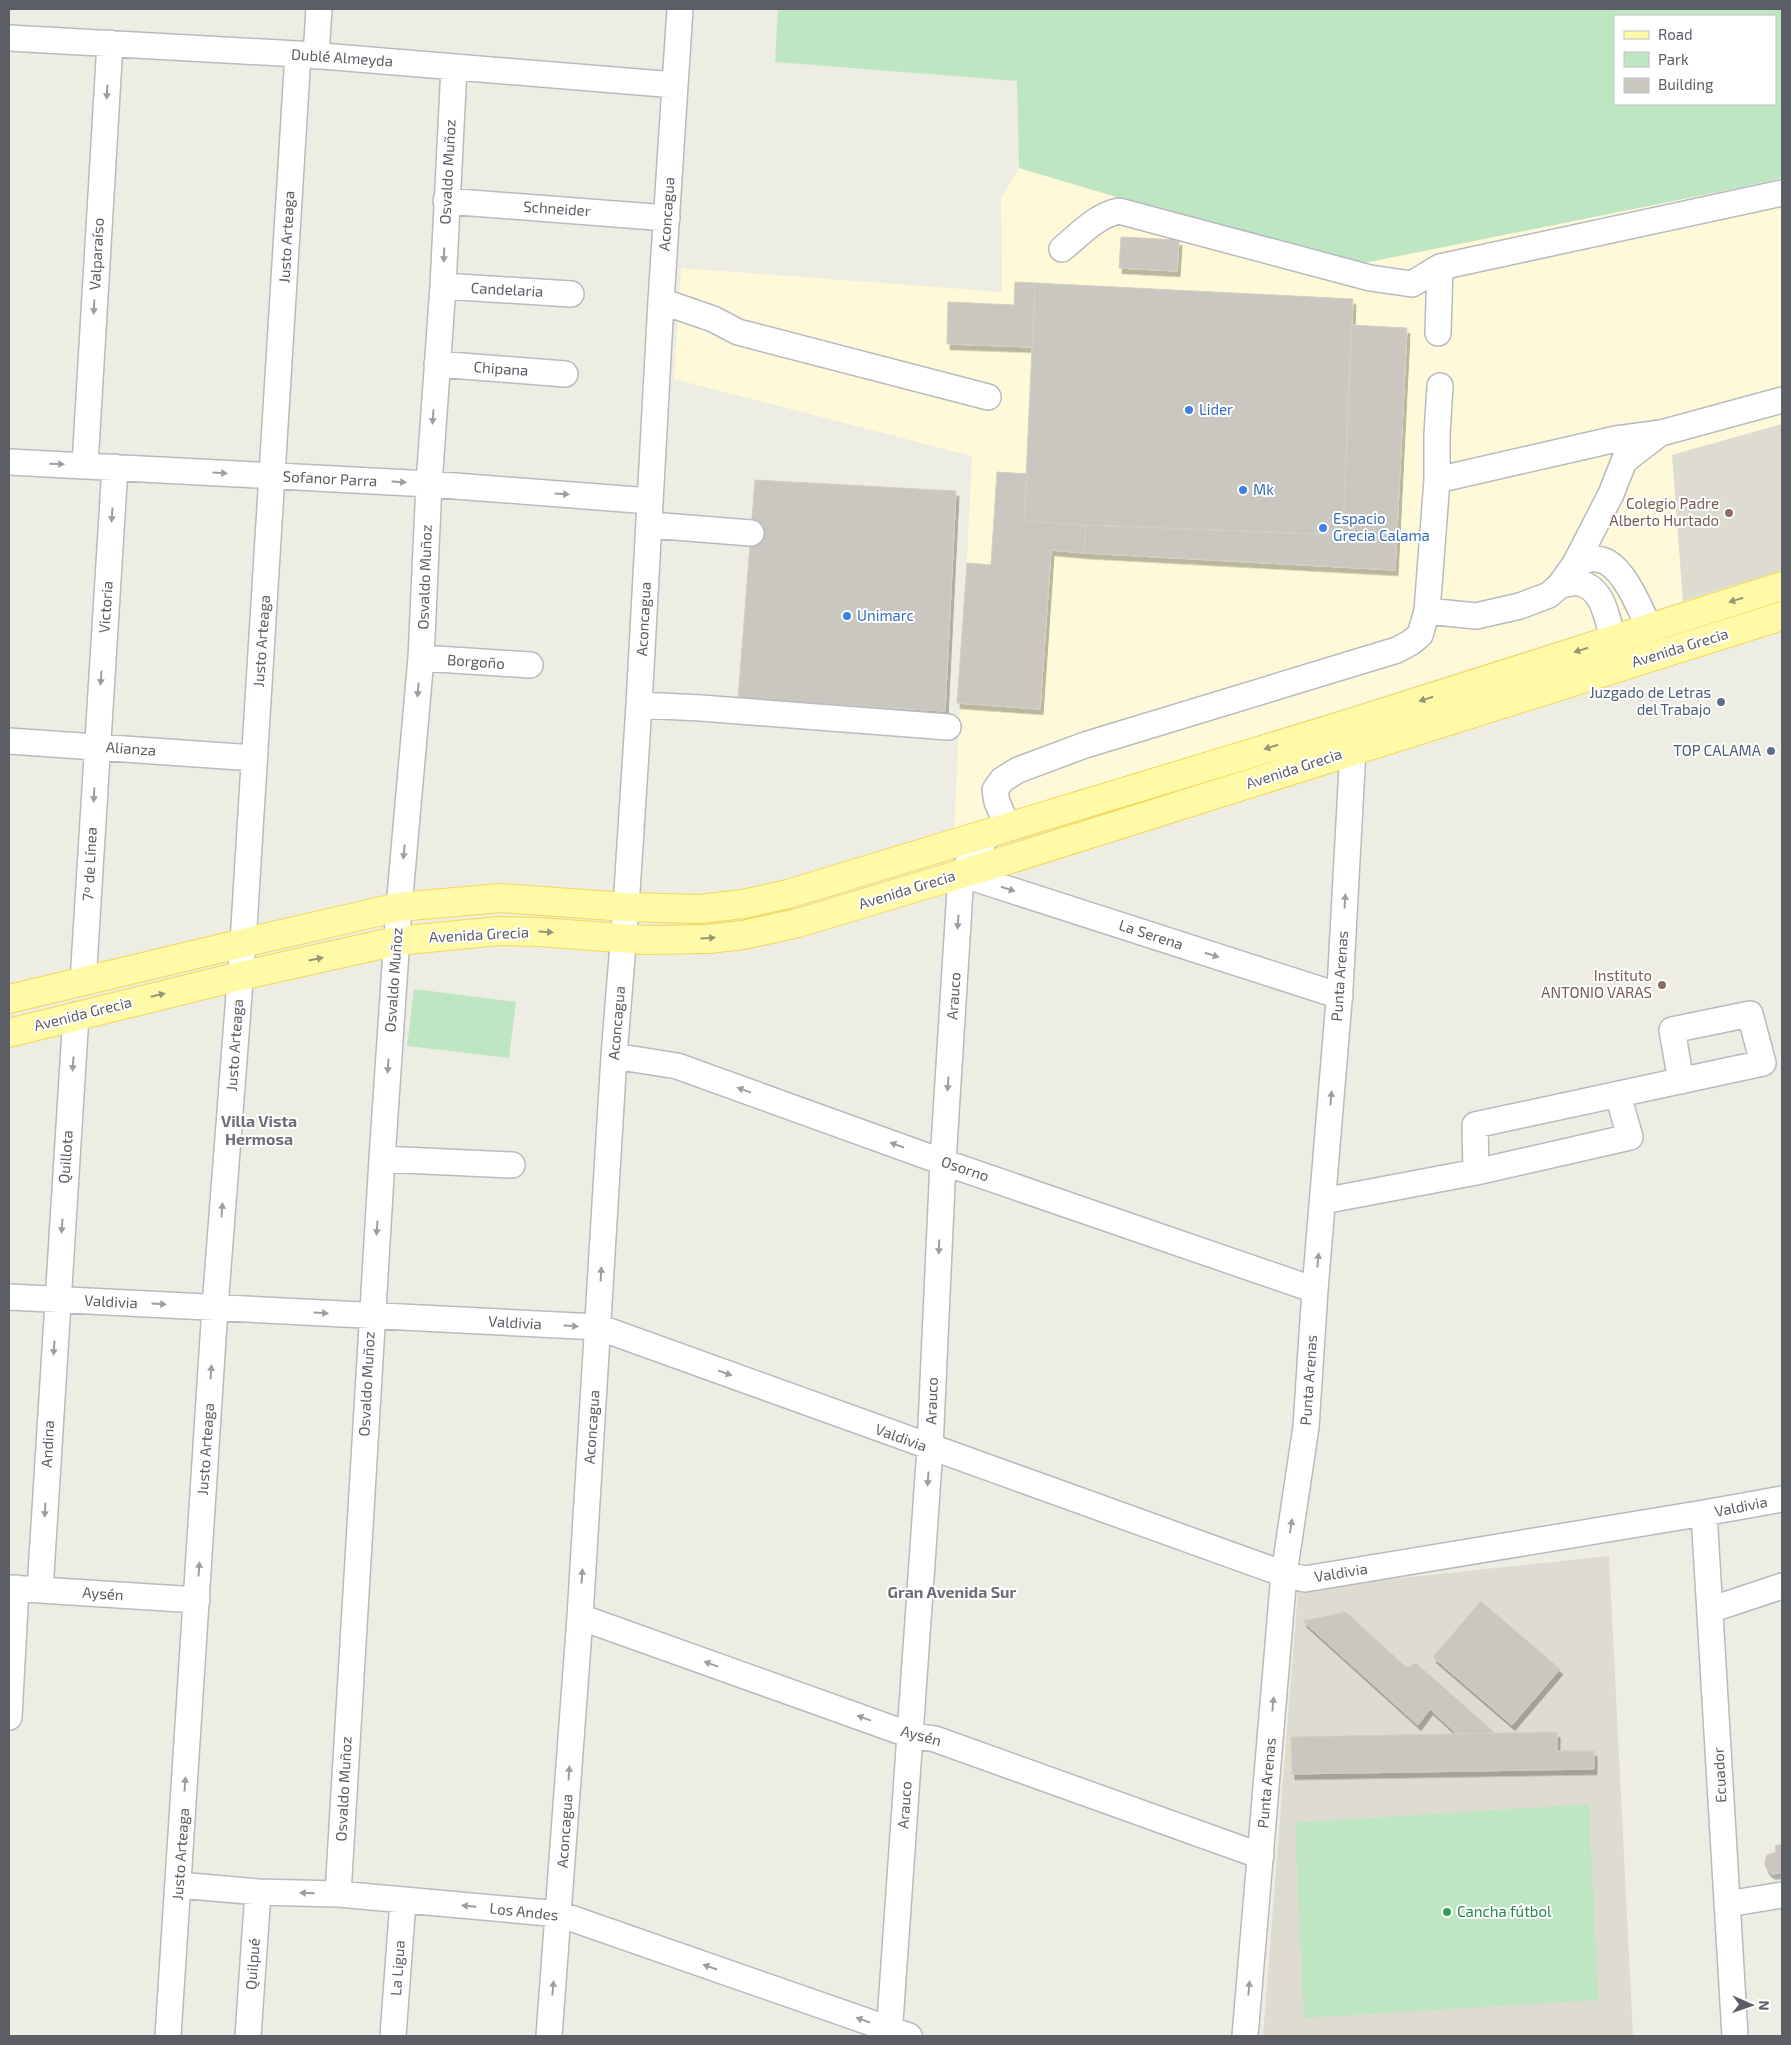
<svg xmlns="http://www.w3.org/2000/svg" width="1791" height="2045" viewBox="0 0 1791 2045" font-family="'Exo 2',sans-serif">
<defs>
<filter id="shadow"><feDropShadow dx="3" dy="5.5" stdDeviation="0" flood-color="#0004"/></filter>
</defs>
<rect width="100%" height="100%" fill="#eeede3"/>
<path fill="#fef9d8" d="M1019,168L1349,266L1733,189L1782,178V424L1672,455L1683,601L954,832L972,456L674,379L681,268L1002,292L1001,199Z"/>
<path fill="#dedcd1" d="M1782,424V570L1683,601L1672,455Z
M1609,1556L1633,2036H1263L1298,1589Z"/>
<path fill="#bfe6c3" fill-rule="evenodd" d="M778,9H1782V178L1733,189L1349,266L1019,168L1017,81L775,62ZM1615,16H1775V104H1615Z
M414,989L516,1002L509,1058L407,1046Z
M1589,1804L1598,2000L1304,2018L1295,1823Z"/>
<path fill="#c9c7c0" stroke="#d3cfc1" filter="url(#shadow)" d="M1121,237L1179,240L1177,271L1119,268Z
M1015,282L1035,283L1033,347L947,344L948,302L1014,305Z
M1035,283L1353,299L1343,535L1086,525L1024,521Z
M1351,325L1407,328L1395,570L1084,553L1086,525L1343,535Z
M997,472L1028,474L1024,521L1086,525L1084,553L1051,550L1040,709L957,703L967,563L991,565Z
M755,480L956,491L945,711L738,699Z
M1481,1601L1560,1669L1512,1725L1433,1657Z
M1346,1612L1407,1668L1416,1663L1495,1733L1457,1734L1430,1709L1418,1725L1303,1621Z
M1557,1732V1751H1594V1769L1292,1774L1291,1737Z
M1782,1844V1874V1872L1773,1874L1768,1871L1765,1866V1860L1767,1855L1776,1852L1775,1846Z"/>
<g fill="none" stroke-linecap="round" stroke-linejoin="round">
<defs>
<path id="minor" d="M9,38L298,54L675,85
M316,56L319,9
M446,201L667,218
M1062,249C1079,235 1097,215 1119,211L1370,278L1412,284L1440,267L1438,333
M1440,267L1782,193
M443,286L571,294
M661,301L713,319L738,332L988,397
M437,364L565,374
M9,462L429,484L650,501
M85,465L110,43
M1437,480L1616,439L1661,433L1782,400
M650,525L751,533
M1575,564C1581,562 1589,558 1597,559C1622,561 1639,607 1649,627
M1560,585C1566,584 1574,582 1580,583C1604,589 1607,619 1613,639
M1427,611L1476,616L1520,606L1549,595L1560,585L1575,564L1611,494L1624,461L1659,434
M421,658L530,665
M639,705L701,708L948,727
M9,741L254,758
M1008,828L997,802L995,790L1002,780L1018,770L1085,745L1397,650L1410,643L1420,635L1427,611L1437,480V434L1440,386
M961,874L1340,996
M83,982L115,467
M614,1056L677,1066L943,1162L1315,1290
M382,1159L512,1165
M1476,1172L1475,1125L1763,1063L1750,1014L1672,1030L1681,1081
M1323,1201L1476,1172L1630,1137L1618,1095
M9,1297L598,1327L1284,1574L1305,1579L1704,1513L1782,1499
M1704,1513L1735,2036
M9,1588L197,1600
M40,1590L76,1015
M1710,1610L1782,1586
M580,1617L910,1735L935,1739L1261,1856
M9,1717L16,1588
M179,1885L258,1892L338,1894L559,1914L909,2036
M338,1894L382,1159L399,907L421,658L429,484L443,286L454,67
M1727,1904L1782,1895
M168,2036L215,1307L243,943L298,54
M248,2036L258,1892
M393,2036L403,1901
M549,2036L580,1617L614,1056L626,907L639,705L661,301L680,9
M889,2036L930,1448L943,1162L961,874L989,833
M1245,2036L1284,1574L1306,1427L1315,1290L1340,989L1354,731"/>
<path id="major" d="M9,999L243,943L399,907L500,898L626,907L699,909L743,904L788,894L1354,722L1782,586
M9,1033L240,976L397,941L498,931L540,932L646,940L708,939L743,935L798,923L1007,860L1782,616"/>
</defs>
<use href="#minor" stroke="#b8bac0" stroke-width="28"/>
<use href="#major" stroke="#f3d757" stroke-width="30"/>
<use href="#minor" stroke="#fff" stroke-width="25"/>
<use href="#major" stroke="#fffaa7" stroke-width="28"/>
</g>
<defs><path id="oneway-solid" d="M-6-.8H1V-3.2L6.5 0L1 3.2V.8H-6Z" transform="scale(1.25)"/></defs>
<g fill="#9d9ea2">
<use href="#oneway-solid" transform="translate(107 92) rotate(93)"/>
<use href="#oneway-solid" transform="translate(444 255) rotate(92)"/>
<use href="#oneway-solid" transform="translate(94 307) rotate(93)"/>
<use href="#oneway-solid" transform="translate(433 417) rotate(94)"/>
<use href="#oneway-solid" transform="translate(57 464) rotate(2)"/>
<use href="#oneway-solid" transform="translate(220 473) rotate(3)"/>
<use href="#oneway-solid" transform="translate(399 482) rotate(3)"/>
<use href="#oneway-solid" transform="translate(562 494) rotate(4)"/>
<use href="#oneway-solid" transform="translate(112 515) rotate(94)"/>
<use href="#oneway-solid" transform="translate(101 678) rotate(94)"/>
<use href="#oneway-solid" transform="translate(418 690) rotate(95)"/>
<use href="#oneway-solid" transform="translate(94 795) rotate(93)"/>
<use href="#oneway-solid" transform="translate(404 852) rotate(95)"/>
<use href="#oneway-solid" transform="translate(1008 889) rotate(18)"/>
<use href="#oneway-solid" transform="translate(1345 901) rotate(-87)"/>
<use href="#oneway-solid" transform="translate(958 922) rotate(94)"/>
<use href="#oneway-solid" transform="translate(1212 955) rotate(18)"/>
<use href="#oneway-solid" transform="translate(73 1064) rotate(94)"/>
<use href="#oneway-solid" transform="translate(388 1066) rotate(94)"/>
<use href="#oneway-solid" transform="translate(948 1084) rotate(94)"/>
<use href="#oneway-solid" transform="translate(744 1090) rotate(-160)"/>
<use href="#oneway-solid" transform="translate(1331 1098) rotate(-85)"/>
<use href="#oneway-solid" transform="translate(897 1145) rotate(-160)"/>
<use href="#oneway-solid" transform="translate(222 1210) rotate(-86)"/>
<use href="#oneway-solid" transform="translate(62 1226) rotate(94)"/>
<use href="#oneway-solid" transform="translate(377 1228) rotate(94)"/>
<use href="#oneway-solid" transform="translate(939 1247) rotate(92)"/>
<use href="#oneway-solid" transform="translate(1318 1260) rotate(-85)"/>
<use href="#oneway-solid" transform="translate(601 1274) rotate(-87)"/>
<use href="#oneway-solid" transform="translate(159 1304) rotate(3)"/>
<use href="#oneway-solid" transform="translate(321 1313) rotate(3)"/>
<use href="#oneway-solid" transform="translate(571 1326) rotate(3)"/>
<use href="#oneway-solid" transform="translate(54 1348) rotate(94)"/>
<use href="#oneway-solid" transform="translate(211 1372) rotate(-86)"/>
<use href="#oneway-solid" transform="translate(725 1373) rotate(20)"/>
<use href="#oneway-solid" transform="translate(928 1479) rotate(94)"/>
<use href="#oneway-solid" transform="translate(45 1510) rotate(93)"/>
<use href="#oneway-solid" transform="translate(1291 1526) rotate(-82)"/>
<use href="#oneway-solid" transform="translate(199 1569) rotate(-86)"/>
<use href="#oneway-solid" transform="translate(582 1576) rotate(-86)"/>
<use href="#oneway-solid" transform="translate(711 1664) rotate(-160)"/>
<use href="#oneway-solid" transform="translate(1273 1704) rotate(-85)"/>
<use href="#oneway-solid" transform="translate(864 1718) rotate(-160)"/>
<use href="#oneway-solid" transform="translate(569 1773) rotate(-86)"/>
<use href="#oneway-solid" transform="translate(185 1784) rotate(-86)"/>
<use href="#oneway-solid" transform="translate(307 1893) rotate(-178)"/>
<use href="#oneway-solid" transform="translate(469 1906) rotate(-175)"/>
<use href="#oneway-solid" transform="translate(710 1967) rotate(-161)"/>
<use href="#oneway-solid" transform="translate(553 1988) rotate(-85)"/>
<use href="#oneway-solid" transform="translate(1249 1988) rotate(-85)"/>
<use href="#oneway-solid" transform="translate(863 2020) rotate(-161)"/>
</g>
<g fill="#94957b">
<use href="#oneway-solid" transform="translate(1736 600) rotate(163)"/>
<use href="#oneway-solid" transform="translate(1581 650) rotate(162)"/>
<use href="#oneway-solid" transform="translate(1426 699) rotate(162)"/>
<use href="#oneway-solid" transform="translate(1271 747) rotate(163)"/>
<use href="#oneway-solid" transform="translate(546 932) rotate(4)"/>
<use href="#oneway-solid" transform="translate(708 938) rotate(-3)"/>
<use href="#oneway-solid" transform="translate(316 959) rotate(-12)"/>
<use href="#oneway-solid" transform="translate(158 995) rotate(-13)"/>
</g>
<g fill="#3f7fe0" stroke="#fff" stroke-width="2">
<circle cx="1189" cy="410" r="5"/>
<circle cx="1243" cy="490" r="5"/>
<circle cx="1323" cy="528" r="5"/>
<circle cx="847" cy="616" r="5"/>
</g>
<g fill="#8d6e63" stroke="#fff" stroke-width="2">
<circle cx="1729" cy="513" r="5"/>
<circle cx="1662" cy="985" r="5"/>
</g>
<g fill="#5c6f8a" stroke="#fff" stroke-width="2">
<circle cx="1721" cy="702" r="5"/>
<circle cx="1771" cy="751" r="5"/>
</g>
<circle fill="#2e9e5b" stroke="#fff" stroke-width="2" cx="1447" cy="1912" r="5"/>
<g text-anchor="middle" stroke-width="4" stroke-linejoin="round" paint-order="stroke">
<g font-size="15" fill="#5b5e64" stroke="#fff">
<text transform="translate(342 58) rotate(4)" y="5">Dublé Almeyda</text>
<text transform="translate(448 172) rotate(-87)" y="5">Osvaldo Muñoz</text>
<text transform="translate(557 209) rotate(4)" y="5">Schneider</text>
<text transform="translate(667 214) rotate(-86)" y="5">Aconcagua</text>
<text transform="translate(287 237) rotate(-87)" y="5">Justo Arteaga</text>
<text transform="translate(97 254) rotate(-87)" y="5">Valparaíso</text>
<text transform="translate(507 290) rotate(3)" y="5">Candelaria</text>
<text transform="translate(501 369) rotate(4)" y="5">Chipana</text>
<text transform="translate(330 479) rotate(3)" y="5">Sofanor Parra</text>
<text transform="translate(425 577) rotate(-88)" y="5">Osvaldo Muñoz</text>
<text transform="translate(106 607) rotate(-86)" y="5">Victoria</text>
<text transform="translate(644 619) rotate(-87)" y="5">Aconcagua</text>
<text transform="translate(262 641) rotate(-86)" y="5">Justo Arteaga</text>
<text transform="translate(1680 648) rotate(-17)" y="5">Avenida Grecia</text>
<text transform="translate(476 662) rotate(4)" y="5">Borgoño</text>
<text transform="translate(131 749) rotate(4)" y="5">Alianza</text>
<text transform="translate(1294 769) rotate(-18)" y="5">Avenida Grecia</text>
<text transform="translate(90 864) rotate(-87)" y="5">7º de Línea</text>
<text transform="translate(907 890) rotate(-17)" y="5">Avenida Grecia</text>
<text transform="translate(479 935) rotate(-3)" y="5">Avenida Grecia</text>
<text transform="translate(1151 935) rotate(18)" y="5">La Serena</text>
<text transform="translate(1340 976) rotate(-86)" y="5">Punta Arenas</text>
<text transform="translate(394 980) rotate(-86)" y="5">Osvaldo Muñoz</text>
<text transform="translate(954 996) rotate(-86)" y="5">Arauco</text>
<text transform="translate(83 1014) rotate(-14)" y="5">Avenida Grecia</text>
<text transform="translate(617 1023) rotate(-85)" y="5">Aconcagua</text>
<text transform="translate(235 1045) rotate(-86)" y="5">Justo Arteaga</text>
<text transform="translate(66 1157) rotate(-86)" y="5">Quillota</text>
<text transform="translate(965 1169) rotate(19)" y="5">Osorno</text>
<text transform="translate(111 1302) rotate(3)" y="5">Valdivia</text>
<text transform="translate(515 1323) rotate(3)" y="5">Valdivia</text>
<text transform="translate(1309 1380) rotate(-86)" y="5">Punta Arenas</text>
<text transform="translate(367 1384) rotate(-87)" y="5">Osvaldo Muñoz</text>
<text transform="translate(932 1401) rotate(-88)" y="5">Arauco</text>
<text transform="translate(592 1427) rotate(-86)" y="5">Aconcagua</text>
<text transform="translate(901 1438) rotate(20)" y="5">Valdivia</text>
<text transform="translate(48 1444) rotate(-87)" y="5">Andina</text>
<text transform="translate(206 1449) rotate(-86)" y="5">Justo Arteaga</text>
<text transform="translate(1741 1507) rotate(-11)" y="5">Valdivia</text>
<text transform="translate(1341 1573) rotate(-9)" y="5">Valdivia</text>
<text transform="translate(103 1594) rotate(4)" y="5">Aysén</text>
<text transform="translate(921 1736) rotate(15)" y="5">Aysén</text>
<text transform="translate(1720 1775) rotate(-93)" y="5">Ecuador</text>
<text transform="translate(1267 1783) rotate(-85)" y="5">Punta Arenas</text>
<text transform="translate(344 1789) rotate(-87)" y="5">Osvaldo Muñoz</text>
<text transform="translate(905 1805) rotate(-86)" y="5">Arauco</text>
<text transform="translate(565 1831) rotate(-86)" y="5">Aconcagua</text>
<text transform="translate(181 1854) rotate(-86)" y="5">Justo Arteaga</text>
<text transform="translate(524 1912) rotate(6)" y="5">Los Andes</text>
<text transform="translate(253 1964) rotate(-86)" y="5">Quilpué</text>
<text transform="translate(398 1968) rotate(-86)" y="5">La Ligua</text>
</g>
<g font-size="15" fill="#366cbe" stroke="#fff" text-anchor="start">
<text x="1199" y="415">Lider</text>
<text x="1253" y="495">Mk</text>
<text x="1333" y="524">Espacio<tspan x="1333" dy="17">Grecia Calama</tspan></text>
<text x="857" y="621">Unimarc</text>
</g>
<g font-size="15" fill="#785e54" stroke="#fff" text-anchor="end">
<text x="1719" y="509">Colegio Padre<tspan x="1719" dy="17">Alberto Hurtado</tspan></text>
<text x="1652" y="981">Instituto<tspan x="1652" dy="17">ANTONIO VARAS</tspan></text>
</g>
<g font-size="15" fill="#4e5e75" stroke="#fff" text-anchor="end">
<text x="1711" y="698">Juzgado de Letras<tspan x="1711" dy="17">del Trabajo</tspan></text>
<text x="1761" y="756">TOP CALAMA</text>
</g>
<g font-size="15" fill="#27864d" stroke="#fff" text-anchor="start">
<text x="1457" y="1917">Cancha fútbol</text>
</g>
<g font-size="16" font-weight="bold" fill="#6c7076" stroke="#fff">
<text x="259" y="1127">Villa Vista<tspan x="259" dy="18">Hermosa</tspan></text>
<text x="952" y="1598">Gran Avenida Sur</text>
</g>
</g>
<rect width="1791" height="2045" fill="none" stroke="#5b5e64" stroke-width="20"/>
<rect x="1614" y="15" width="162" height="90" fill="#ffffff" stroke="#bdbfc1"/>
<rect x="1624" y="31" width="25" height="8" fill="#fffaa7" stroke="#bdbfc1"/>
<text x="1658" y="40" font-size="15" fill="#5b5e64">Road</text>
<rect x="1624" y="52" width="25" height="15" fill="#bfe6c3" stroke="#bdbfc1"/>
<text x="1658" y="65" font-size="15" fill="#5b5e64">Park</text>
<rect x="1624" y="78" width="25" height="15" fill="#c9c7c0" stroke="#bdbfc1"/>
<text x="1658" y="90" font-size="15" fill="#5b5e64">Building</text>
<g transform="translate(1751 2005) rotate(92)" stroke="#ffffff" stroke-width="4" paint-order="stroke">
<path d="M0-4L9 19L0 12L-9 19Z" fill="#5b5e64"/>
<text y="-8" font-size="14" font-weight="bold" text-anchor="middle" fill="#5b5e64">N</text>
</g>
</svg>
